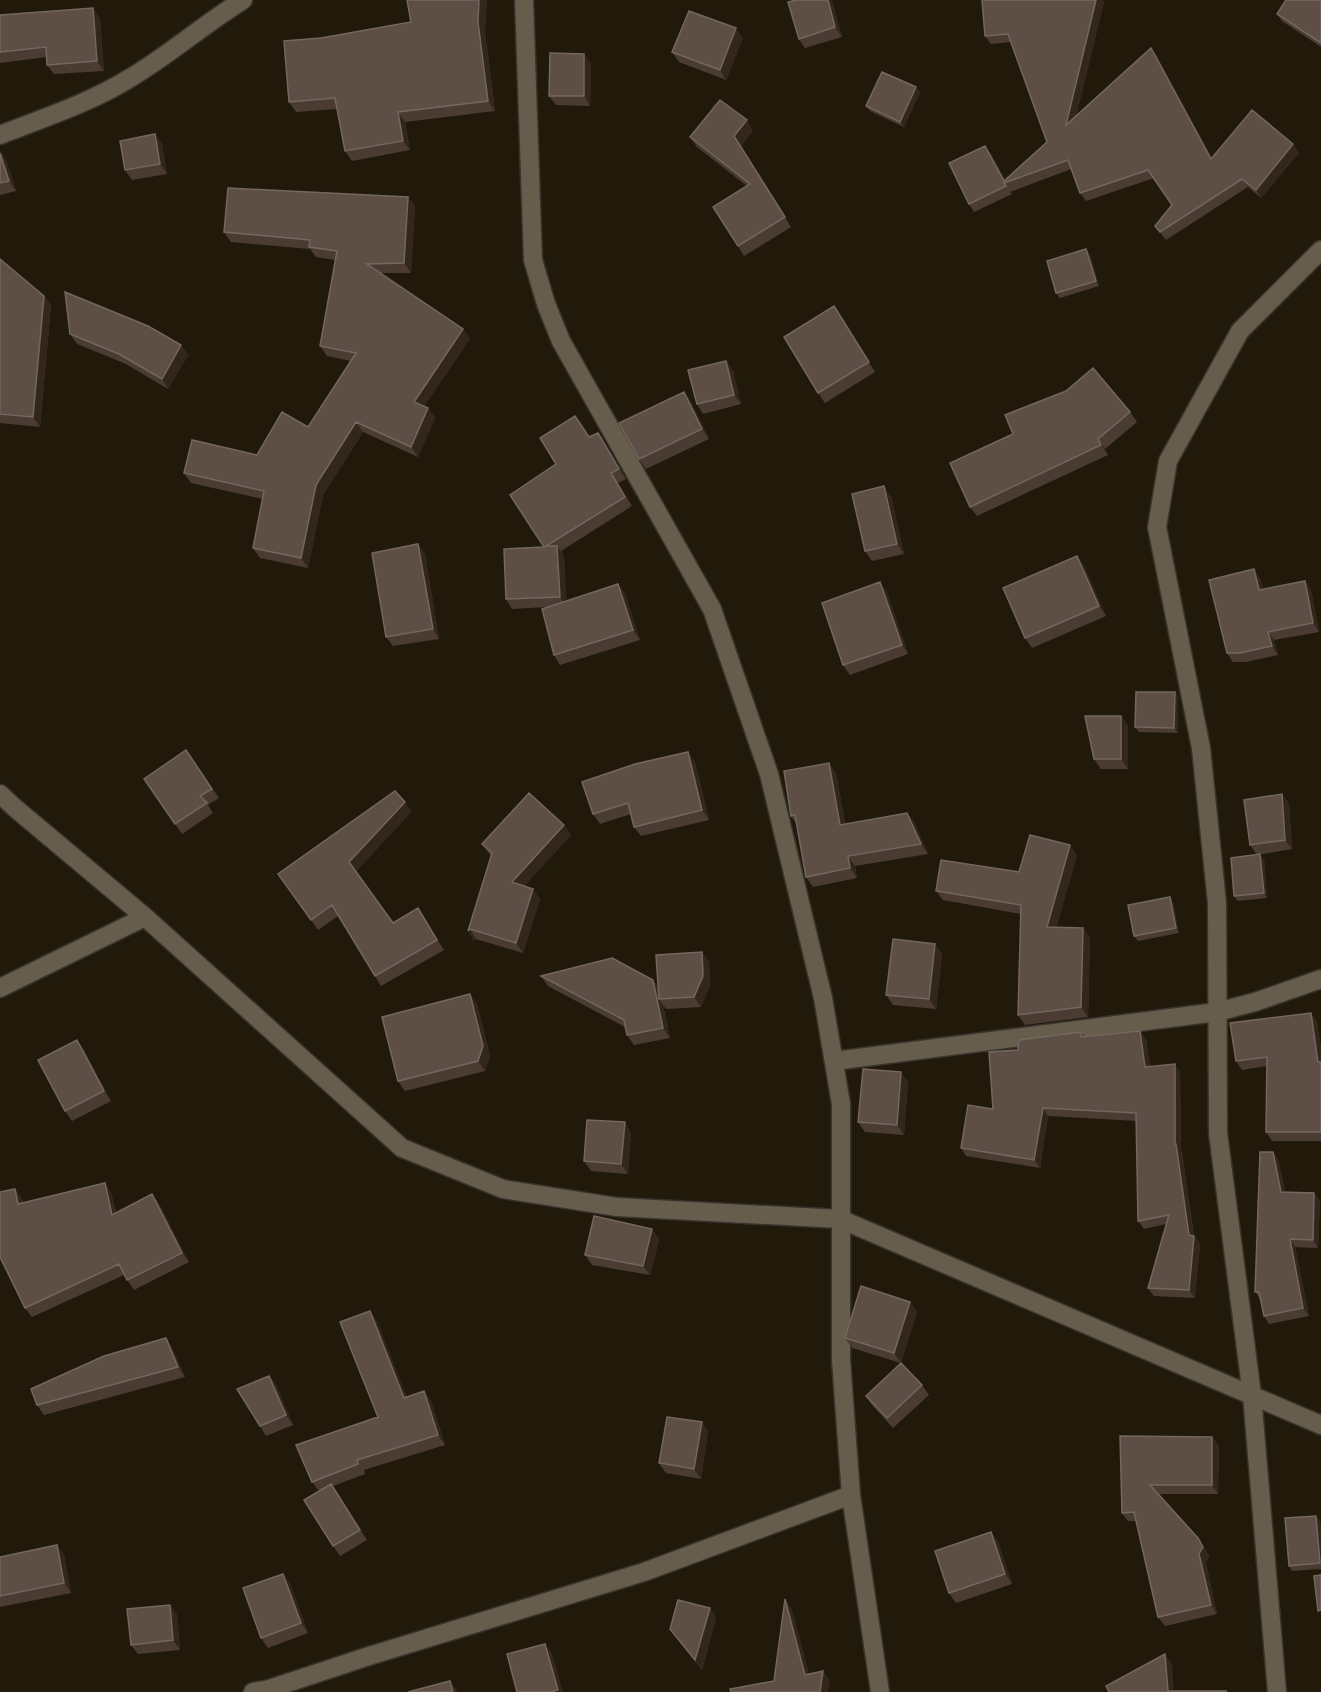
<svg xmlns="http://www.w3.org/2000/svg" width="1321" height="1692" viewBox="0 0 1321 1692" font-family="Poppins,sans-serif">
<rect width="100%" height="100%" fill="#211a0b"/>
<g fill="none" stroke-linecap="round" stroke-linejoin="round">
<defs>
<path id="minor" d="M524,0L533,260L546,304L561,341L712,609L769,774L823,998L841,1104V1360L851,1495L880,1692
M0,135C43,118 90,103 130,78C169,55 204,24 243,0
M0,794L15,808L145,917L402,1148L503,1189L617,1207L840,1219L1321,1425
M0,988L145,917
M834,1061L1217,1012L1255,1002L1321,979
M253,1692L269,1689L369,1656L644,1572L851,1495
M1277,1692L1252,1395L1218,1133L1217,903L1201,748L1157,527L1168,461L1240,331L1321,250"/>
</defs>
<use href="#minor" stroke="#38332d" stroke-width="21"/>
<use href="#minor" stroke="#665d4c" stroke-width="18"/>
</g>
<path fill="#4b3c33" d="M407,0H487L485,32L495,111L405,122L410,150L352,161L345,151L337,109L296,112L289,102L321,38L411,22Z
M1321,0V47L1282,21L1277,14Z
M832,1L842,37L805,48L799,39Z
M1104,2L1076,116L1157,57L1212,158L1293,144L1299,153L1261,198L1248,187L1166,240L1155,226L1172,205L1154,178L1086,201L1080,193L1071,169L1010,192L1012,194L974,212L969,204L991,154L1005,180L1047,142L1011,42L991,44L985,36Z
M0,15L100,18L104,71L54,74L47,65V57L0,63Z
M743,38L726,80L679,62L672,52Z
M591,63L590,106L556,105L549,96Z
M916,87L920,92L904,127L870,111L866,106Z
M753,130L741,146L791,227L744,256L738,246L747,186L697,147L690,137Z
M155,134L162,144L167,174L132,180L125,170Z
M0,151L6,160L16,191L0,195Z
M408,197L415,206L411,273H381L463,329L470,339L424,406L428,408L435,418L418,457L363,432L323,495L308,568L260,558L253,548L263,499L191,483L184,473L257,455L308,427L351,361L327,356L320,346L335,260L316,257L310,249L231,242L224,232Z
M1090,254L1099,286L1060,298L1056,293Z
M0,259L44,296L51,305L40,427L0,423Z
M834,306L875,372L825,403L818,393Z
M70,334L181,345L188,355L168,389L126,364L77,344Z
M726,361L733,371L741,404L703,414L697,404Z
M691,402L709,439L646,469L639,459Z
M1130,412L1137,422L1105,449L1108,455L977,516L970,507Z
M575,416L589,437L605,443L626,479L618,483L632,506L561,551L564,556L566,601L618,584L625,594L640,640L560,665L554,655L546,607L512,609L506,599L544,547L556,464Z
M891,496L904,554L872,561L865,551Z
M418,544L425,554L439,639L393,646L386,637Z
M1077,556L1084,566L1106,616L1032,648L1025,638Z
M1260,578L1263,590L1305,581L1311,590L1319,632L1274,640L1278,655L1246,662H1233L1227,653Z
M887,592L908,654L850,675L843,665Z
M1175,692L1178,697V733L1139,732L1135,727Z
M1121,716L1128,726V769H1101L1094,759Z
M186,750L219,798L208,805L213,813L182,834L144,779Z
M695,762L709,820L641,836L634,827L631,814L600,824L593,814Z
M836,773L845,824L907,813L914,822L928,854L855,866L857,878L813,887L806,877L796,823L791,816Z
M1282,794L1289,804L1292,849L1257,855L1250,845Z
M412,811L356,871L393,923L418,908L444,950L381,986L375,976L338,916L318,930L278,874Z
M564,825L571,835L524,886L540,899L523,953L476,939L474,941L468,931L491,856L482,844Z
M1077,855L1056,927L1083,928L1090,938L1088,1017L1025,1025L1018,1015L1021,914L943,900L936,891L1019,872Z
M1264,859L1267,898L1238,901L1234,896Z
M1170,897L1173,902L1179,933L1138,941L1134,936Z
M935,944L942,954L936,1009L893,1005L886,995Z
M702,952L709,962L710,985L701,1007L666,1009L663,1005L670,1038L634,1045L627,1035L625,1027L548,986L541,976L653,980L658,987Z
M477,1004L490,1056L485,1071L405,1091L398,1081Z
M1311,1013L1317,1022L1321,1050V1141H1272L1266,1132L1267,1066L1242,1070L1236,1061Z
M1082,1032L1085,1037L1146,1039L1150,1067L1180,1072L1181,1150L1182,1152L1194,1236L1200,1244L1195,1298L1154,1296L1148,1288L1166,1224L1144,1229L1138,1221L1137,1121L1048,1116L1040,1168L966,1156L961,1148L993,1109L1018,1050Z
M77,1040L84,1050L111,1101L72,1121L65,1111Z
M908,1081L904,1135L865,1132L858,1122Z
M631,1132L628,1174L591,1171L584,1161Z
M1278,1159L1285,1192L1314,1193L1320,1201L1318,1248L1295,1247L1309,1316L1269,1324L1264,1316L1261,1300L1255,1292Z
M105,1183L111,1193L116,1213L152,1194L159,1204L189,1262L134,1290L124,1275L32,1317L25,1308L15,1189L22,1199L23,1203Z
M652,1229L659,1239L650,1275L592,1265L585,1255Z
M910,1302L917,1312L901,1363L852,1348L845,1338Z
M377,1321L406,1397L424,1391L431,1401L445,1445L364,1470L365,1474L333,1486L367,1540L340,1556L333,1546L319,1491L312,1482L378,1417Z
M166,1338L172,1348L185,1377L44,1415L37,1405Z
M269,1376L276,1385L293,1425L266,1436L260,1426Z
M922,1385L929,1395L893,1428L872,1405L866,1396Z
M702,1422L708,1432L701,1479L666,1473L659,1463Z
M1120,1436L1212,1437L1219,1446L1218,1494H1158L1198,1538L1209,1556L1206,1563L1217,1614L1165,1626L1158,1617L1136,1521H1128L1122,1513Z
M1316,1516L1320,1521L1321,1537V1569L1292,1571L1289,1566Z
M991,1532L998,1542L1012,1584L956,1603L949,1593Z
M57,1545L64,1555L71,1593L0,1607V1557Z
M283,1574L290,1584L308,1633L268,1648L261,1638Z
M170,1605L177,1615L180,1650L138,1654L131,1645Z
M710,1608L716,1618L702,1670L670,1629Z"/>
<path fill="#33271b" d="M479,0H487L485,32L495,111L488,101L478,22Z
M828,0H831L832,1L842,37L835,27Z
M1096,0H1103L1104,2L1072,134L1066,125Z
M93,8L100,18L104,71L97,61Z
M736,28L743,38L726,80L720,70Z
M1151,48L1157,57L1217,168L1211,159Z
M584,54L591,63L590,106L584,96Z
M916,87L920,92L904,127L900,122Z
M398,112L405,122L410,150L403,141Z
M747,120L753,130L741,146L791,227L734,136Z
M155,134L162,144L167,174L160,164Z
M1293,144L1299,153L1261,198L1256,190Z
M985,146L991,154L1006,183H1005Z
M0,151L6,160L16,191L9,181Z
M408,197L415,206L411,273L404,263Z
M1086,249L1090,254L1099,286L1096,281Z
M44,296L51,305L40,427L33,417Z
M463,329L470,339L420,412L414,402Z
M181,345L188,355L168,389L162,379Z
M726,361L733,371L741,404L734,395Z
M684,392L691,402L709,439L702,429Z
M428,408L435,418L418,457L411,447Z
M356,422L363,432L323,495L308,568L301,558L316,485Z
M598,433L605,443L626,479L619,469Z
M1098,439L1105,449L1108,455L1101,445Z
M884,486L891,496L904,554L897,544Z
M418,544L425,554L439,639L433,629Z
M557,546L564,556L567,607L560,597Z
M1077,556L1084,566L1106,616L1099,606Z
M1254,569L1260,578L1265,599L1259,590Z
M1305,581L1311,590L1319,632L1313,623Z
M880,582L887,592L908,654L902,645Z
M618,584L625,594L640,640L633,630Z
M1268,632L1274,640L1278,655L1272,646Z
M1175,692L1178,697V733L1174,728Z
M1121,716L1128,726V769L1121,759Z
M688,752L695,762L709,820L702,810Z
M829,763L836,773L847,834L840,825Z
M1282,794L1289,804L1292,849L1285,840Z
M405,802L412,811L356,872L349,862Z
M907,813L914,822L928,854L921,844Z
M564,825L571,835L519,892L512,882Z
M1070,845L1077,855L1054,937L1047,927Z
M1260,854L1264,859L1267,898L1264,893Z
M848,856L855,866L857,878L850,868Z
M533,889L540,899L523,953L516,943Z
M1170,897L1173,902L1179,933L1176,928Z
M418,908L425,918L444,950L437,940Z
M1083,928L1090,938L1088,1017L1081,1007Z
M470,929L476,939L474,941L468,931Z
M935,944L942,954L936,1009L929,999Z
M702,952L709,962L710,985L701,1007L694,997Z
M653,980L660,990L659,999L663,1005L670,1038L663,1028Z
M470,994L477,1004L490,1056L485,1071L478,1061Z
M1311,1013L1317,1022L1321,1050V1067L1318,1062Z
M1140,1031L1146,1039L1151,1075L1145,1067Z
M77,1040L84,1050L111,1101L104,1091Z
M1175,1064L1180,1072L1181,1150L1182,1152L1194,1239V1236L1200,1244L1195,1298L1189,1290L1175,1144Z
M901,1072L908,1081L904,1135L897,1125Z
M1043,1108L1048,1116L1040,1168L1034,1160Z
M625,1122L631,1132L628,1174L621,1164Z
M1273,1152L1278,1159L1286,1200L1281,1192Z
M105,1183L111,1193L118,1225L112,1215Z
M15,1189L22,1199L25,1213L18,1204Z
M1314,1193L1320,1201L1318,1248L1313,1240Z
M152,1194L159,1204L189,1262L182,1253Z
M652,1229L659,1239L650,1275L643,1266Z
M1290,1239L1295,1247L1309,1316L1303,1308Z
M910,1302L917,1312L901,1363L894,1353Z
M370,1311L377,1321L411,1407L404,1398Z
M166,1338L172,1348L185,1377L178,1367Z
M269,1376L276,1385L293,1425L286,1415Z
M424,1391L431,1401L445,1445L438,1435Z
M702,1422L708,1432L701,1479L694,1469Z
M1212,1437L1219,1446L1218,1494L1212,1485Z
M331,1484L338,1493L367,1540L360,1530Z
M1316,1516L1320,1521L1321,1537V1565L1320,1563Z
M991,1532L998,1542L1012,1584L1005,1574Z
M1198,1538L1209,1556L1206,1563L1217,1614L1211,1605L1199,1554Z
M57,1545L64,1555L71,1593L64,1583Z
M283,1574L290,1584L308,1633L301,1623Z
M785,1599L792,1609L812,1684L805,1675Z
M170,1605L177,1615L180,1650L173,1640Z
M710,1608L716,1618L702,1670L695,1660Z
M545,1644L552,1653L563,1692H559L558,1690Z
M1165,1654L1172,1664L1174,1692L1168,1691Z
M823,1671L830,1681L828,1692H820Z
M450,1681L457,1690V1692H453Z"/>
<path fill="#5d4f45" stroke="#74675e" stroke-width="1.5" d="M407,0H479L478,22L488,101L398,112L403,141L345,151L335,98L289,102L284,41L321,38L411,22Z
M796,0H828L835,27L799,39L788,2Z
M982,0H1096L1066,125L1151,48L1211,159L1252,110L1293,144L1256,190L1242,179L1160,232L1155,226L1172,205L1148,170L1080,193L1068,160L1004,183L1006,186L969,204L949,163L985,146L1004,181L1047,142L1008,34L985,36Z
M1286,0H1321V43L1277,14Z
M93,8L97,61L47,65L46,47L0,52V15Z
M689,11L736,28L720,70L672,52Z
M550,53L584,54V96H549Z
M882,72L916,87L900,122L866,106Z
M720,100L747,120L734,136L785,217L738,246L713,207L750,184L690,137Z
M155,134L160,164L125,170L120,141Z
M0,153L9,181L0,183Z
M228,188L408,197L404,263L367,264L463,329L414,402L428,408L411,447L356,422L316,485L301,558L253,548L264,491L184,473L192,440L257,455L282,412L308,427L356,353L320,346L337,251L309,247L310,240L224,232Z
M1086,249L1096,281L1056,293L1047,261Z
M0,259L44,296L33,417L0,414Z
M65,292L148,326L181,345L162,379L119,354L70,334Z
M834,306L869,362L818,393L784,337Z
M726,361L734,395L697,404L688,370Z
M1093,368L1130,412L1098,439L1101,445L970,507L950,463L1013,434L1005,415L1066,391Z
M684,392L702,429L639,459L619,423Z
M575,416L589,437L598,433L619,469L611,473L625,497L546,546H557L560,597L506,599L504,549L544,547L510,495L556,464L540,438Z
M884,486L897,544L865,551L852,494Z
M418,544L433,629L386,637L372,553Z
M1077,556L1099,606L1025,638L1003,588Z
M1254,569L1259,590L1305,581L1313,623L1268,632L1272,646L1240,653H1227L1209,580Z
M880,582L902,645L843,665L822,603Z
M618,584L633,630L554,655L542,609Z
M1136,692H1175L1174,728L1135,727Z
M1085,716H1121V759H1094Z
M186,750L212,789L200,796L207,803L175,824L144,779Z
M688,752L702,810L634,827L628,803L593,814L582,782L635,764Z
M829,763L840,825L907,813L921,844L848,856L850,868L806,877L795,815L791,816L784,771Z
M395,791L405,802L349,862L393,923L418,908L437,940L375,976L332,905L311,920L278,874Z
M529,793L564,825L512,882L533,889L516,943L470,929L468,931L492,853L482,844Z
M1282,794L1285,840L1250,845L1244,800Z
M1030,835L1070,845L1047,927L1083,928L1081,1007L1018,1015L1021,905L936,891L941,860L1019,872Z
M1260,854L1264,893L1234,896L1231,858Z
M1170,897L1176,928L1134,936L1128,905Z
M893,939L935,944L929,999L886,995Z
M702,952L703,976L694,997L659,999L656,955Z
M612,958L653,980L663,1028L627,1035L624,1020L541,976Z
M470,994L483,1046L478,1061L398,1081L382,1017Z
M1311,1013L1318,1062H1321V1132H1266L1267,1057L1236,1061L1230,1023Z
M1140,1031L1145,1067L1175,1064V1144H1176L1189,1235L1194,1236L1189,1290L1148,1288L1169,1215L1138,1221L1136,1113L1043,1108L1034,1160L961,1148L968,1105L993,1109L989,1052L1018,1050L1019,1040L1082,1032L1081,1037Z
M77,1040L104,1091L65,1111L38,1060Z
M863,1069L901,1072L897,1125L858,1122Z
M587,1120L625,1122L621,1164L584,1161Z
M1260,1152H1273L1281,1192L1314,1193L1313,1240L1290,1239L1303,1308L1264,1316L1259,1292H1255Z
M105,1183L112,1215L152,1194L182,1253L127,1280L119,1264L25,1308L0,1257V1192L15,1189L18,1204Z
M594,1216L652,1229L643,1266L585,1255Z
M861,1286L910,1302L894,1353L845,1338Z
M370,1311L404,1398L424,1391L438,1435L357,1460L358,1464L312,1482L296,1445L378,1417L340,1322Z
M166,1338L178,1367L37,1405L31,1389L104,1356Z
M901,1363L922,1385L887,1418L866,1396Z
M269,1376L286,1415L260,1426L237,1389Z
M667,1417L702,1422L694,1469L659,1463Z
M1120,1436L1212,1437V1485H1150L1198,1538L1203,1547L1199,1554L1211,1605L1158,1617L1134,1512L1122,1513Z
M331,1484L360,1530L333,1546L304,1500Z
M1316,1516L1320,1563L1289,1566L1285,1518Z
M991,1532L1005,1574L949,1593L935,1551Z
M57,1545L64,1583L0,1596V1557Z
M283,1574L301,1623L261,1638L243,1588Z
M1321,1575V1610L1318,1611L1314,1576Z
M785,1599L805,1675L823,1671L820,1692H731L730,1689L774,1681Z
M678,1600L710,1608L695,1660L670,1629Z
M170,1605L173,1640L131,1645L127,1609Z
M545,1644L558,1690L551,1692H517L507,1654Z
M1165,1654L1168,1691H1227L1224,1692H1109L1106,1686Z
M450,1681L453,1692H408Z"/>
</svg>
